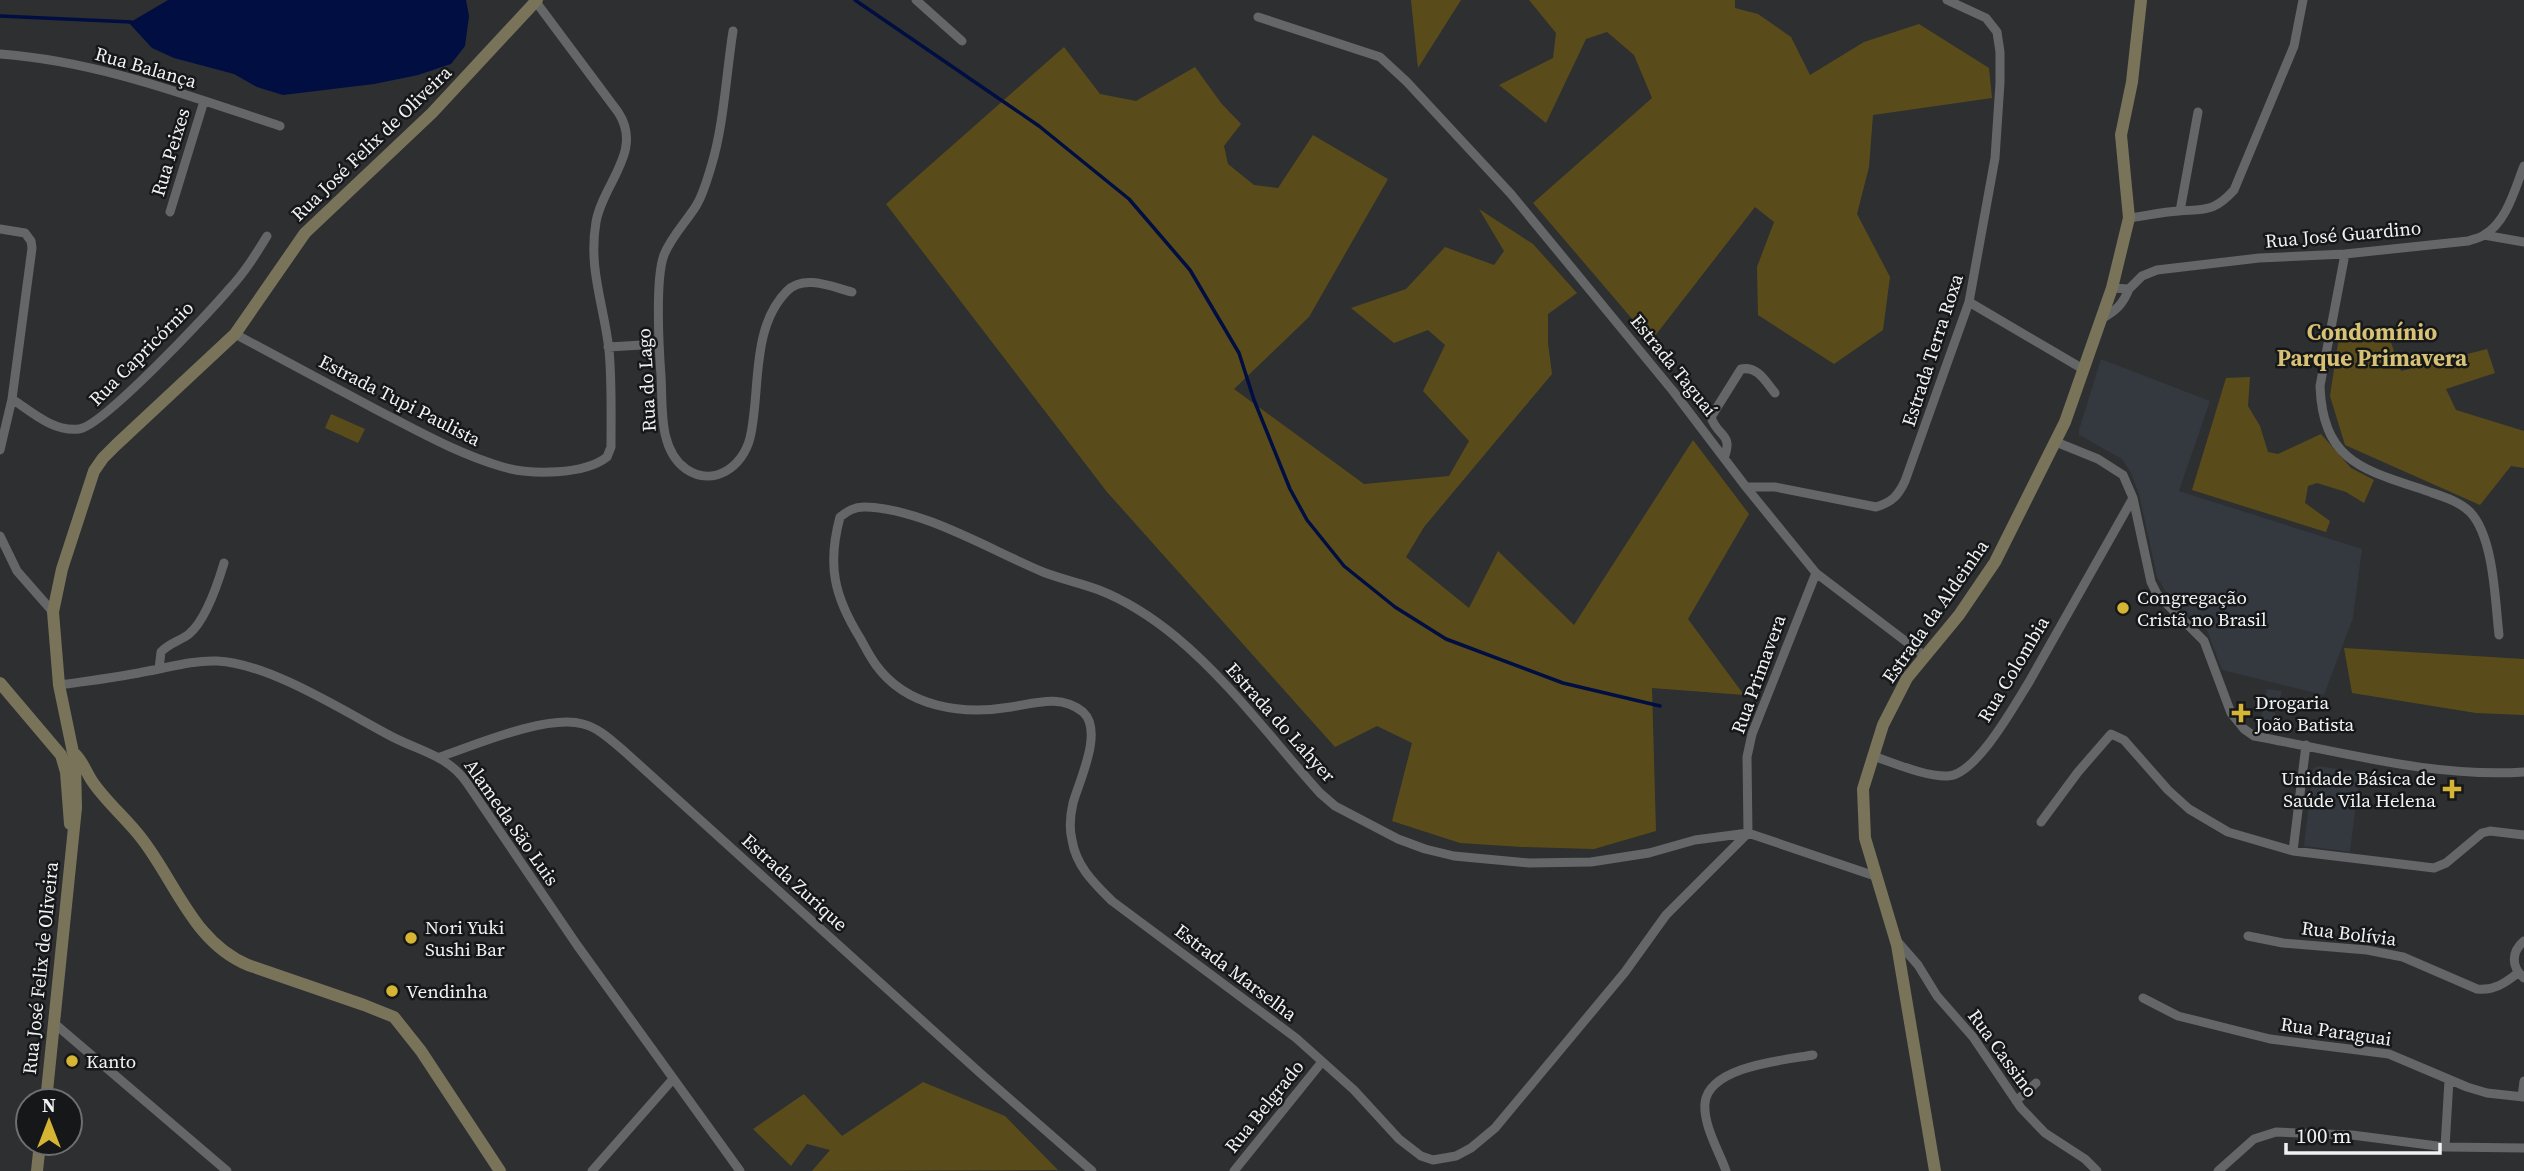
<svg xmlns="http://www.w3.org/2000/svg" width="2524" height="1171" viewBox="0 0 2524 1171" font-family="'Source Serif 4',serif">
<rect width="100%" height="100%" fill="#2d2f31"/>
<path fill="#34383f" d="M2101,359L2210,401L2179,491L2362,549L2353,618L2324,695L2222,670L2207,630L2170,599L2157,577L2139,494L2131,473L2122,459L2079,435V430Z
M2267,689L2282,691L2279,702L2273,701L2272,711L2276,714L2275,723L2260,721Z
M2317,766L2360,772L2350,852L2304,846L2313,769Z"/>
<path fill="#5a4c1a" d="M1411,0H1461L1418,68Z
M1529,0H1735V8L1758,14L1791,37L1810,75L1864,42L1919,24L1989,68L1992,98L1873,115L1869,167L1857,214L1890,277L1883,330L1834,364L1758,315L1757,267L1774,222L1755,207L1651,341L1533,203L1652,98L1634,55L1607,32L1586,39L1546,123L1499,85L1553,58L1556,33Z
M1064,47L1100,94L1136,101L1195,67L1221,103L1241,124L1224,146L1228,164L1254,185L1278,188L1313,135L1388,179L1309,317L1234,389L1364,484L1449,476L1469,441L1423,391L1445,345L1428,330L1394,343L1351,308L1406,289L1445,247L1494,265L1504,251L1479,209L1533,244L1577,293L1548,314V343L1552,374L1424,527L1406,557L1469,608L1498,551L1574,625L1693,440L1749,514L1688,619L1744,695L1652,688L1656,831L1594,849L1522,847L1460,843L1392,821L1412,743L1377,726L1335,747L1107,492L886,204Z
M2340,330L2389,337L2401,371L2487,349L2495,373L2446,389L2456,410L2524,431V468L2511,466L2480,505L2345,445L2330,396Z
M2250,377L2248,406L2260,426L2268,452L2278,454L2321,434L2351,468L2374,480L2364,503L2346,492L2317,483L2308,486L2305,503L2330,521L2326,532L2192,490L2226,378Z
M331,414L365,429L358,443L325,428Z
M2344,648L2524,659V715L2476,713L2352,693Z
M923,1082L1005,1116L1058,1170L812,1171L830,1150L807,1144L791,1166L753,1129L804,1094L842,1136Z"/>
<path fill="#000e41" d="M168,0H466L469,16L465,46L451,64L418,75L374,84L283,95L257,87L234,74L174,58L152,48L129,23Z"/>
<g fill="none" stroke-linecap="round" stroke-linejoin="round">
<path stroke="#000e41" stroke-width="3.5" d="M855,0L1039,126L1129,199L1190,270L1239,353L1254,400L1290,489L1307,520L1344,566L1395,607L1446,639L1563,683L1660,706
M0,16L131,22"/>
<path stroke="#646668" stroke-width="9" d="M916,0L962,41
M1258,17L1380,57L1407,82L1511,194L1673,391L1746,487L1816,573L1925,656
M733,31C726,75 724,125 711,167C707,180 703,195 696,206C686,222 671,237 664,255C655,278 659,349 661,376C663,407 658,449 686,469C714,488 743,466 750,438C761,392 750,328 787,291C804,274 832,287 852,292
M0,54C97,61 189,96 280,126
M2180,211L2198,112
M170,212L204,101
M2129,218C2145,216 2162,212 2179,211C2206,209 2214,212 2234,190L2294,46L2303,0
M0,229L25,233L31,241L32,248L12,399L0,450
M2484,235L2524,242
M2345,254L2320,386C2323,463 2365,470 2427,491C2441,496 2459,501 2470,512C2494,537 2495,601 2499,635
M2129,289L2142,276L2157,270L2259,258L2345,254L2468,241C2473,239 2480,238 2484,235C2507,222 2515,188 2524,166
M1969,302L2083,369
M2101,319C2116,311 2123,304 2129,289L2112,288
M235,334C282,359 329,384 377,410C418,431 458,454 503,467C531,475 584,475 607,457L611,447C611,415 612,382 609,350C604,305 588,269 596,222C603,183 644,151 618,112L536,2
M608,347L659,344
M12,399C32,412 53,432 79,429C102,427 210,312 230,288C245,272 256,254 267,236
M2056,442L2098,459L2123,475L2133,498L2151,582L2157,594L2204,641L2231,713L2244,729L2254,736C2343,752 2434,778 2524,772
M1724,458C1734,433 1717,437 1711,417L1741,369C1758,366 1765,381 1775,393
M1746,487H1775L1876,507C1892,502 1898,496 1905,481L1969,302L1995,158L2000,83V52L1997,32L1986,18L1947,0
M0,536L17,571L53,612
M1816,573L1752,734L1747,757L1748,833L1666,915L1625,972L1495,1128L1471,1148L1456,1156L1433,1160L1421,1156L1399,1139L1354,1090L1296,1038L1112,901C1094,883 1076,866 1072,840C1069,828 1070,816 1073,803C1079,781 1104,731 1083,712C1061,694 1036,703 1011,707C963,715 907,708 876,665C870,657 865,647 860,638C834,596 827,565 840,517C848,511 854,507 864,507C922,508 990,550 1043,572C1061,579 1080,583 1099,590C1127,601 1153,618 1176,637C1230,682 1273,741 1320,793L1335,806L1398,839L1425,849L1454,856L1529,863L1591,862L1649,853L1695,840L1748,833L1875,876
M159,669L161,652C169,643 180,641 189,634C206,620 218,583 224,563
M59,685C87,681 115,678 143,672C167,668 192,660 217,661C268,663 342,710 387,734C417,751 447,754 467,783L577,945L740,1171
M1873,756C1894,763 1926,777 1948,776C1976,775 2014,706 2029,682L2133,498
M440,757C475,745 547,714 583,724C599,728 612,741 624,751L979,1072L1092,1171
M2041,822L2078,772L2111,734L2124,740L2168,790L2189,809L2228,832L2293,851L2434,868L2446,863L2482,833L2490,831L2524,835
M2293,851L2306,745
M2248,936L2283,943L2367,950L2403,957L2477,989C2494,991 2505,983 2518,973
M1897,941L1918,965L1937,996L1973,1037L2021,1108L2045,1133L2085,1159L2097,1171
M2524,941C2511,952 2511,967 2524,978
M2143,998L2178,1016L2270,1039L2389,1054L2467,1087L2487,1093L2524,1097
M55,1024L227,1171
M2522,1097L2524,1081
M2016,1101L2036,1083
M2445,1147L2449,1080
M592,1171L673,1079
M1234,1171L1321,1063
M1726,1171C1719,1151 1703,1125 1705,1103C1709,1066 1785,1060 1813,1055
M2218,1171L2254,1139L2276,1132L2352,1135L2445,1147L2524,1148"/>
<path stroke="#79735a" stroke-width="12" d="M0,683L61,755L66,772L70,824
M75,754C83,762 86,772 92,781C106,802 127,819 142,839C176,883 194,943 248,965L364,1005L394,1017L421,1051L500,1171
M46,1101L76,808L75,762L59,685L53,612L62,569L94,471L103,458L116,445L235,334L305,233L432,113L537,0
M37,1171L40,1143
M1935,1171L1897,945L1865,838L1863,789L1883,725L1907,678L1959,615L1995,562L2065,422L2112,288L2129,218L2121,135L2132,82L2141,0"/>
</g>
<g fill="#d7b534" stroke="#161718" stroke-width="2.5">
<circle cx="2123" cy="608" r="7"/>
<path d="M2237.5 702.5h7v7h7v7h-7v7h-7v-7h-7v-7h7z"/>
<path d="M2448.5 778.5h7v7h7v7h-7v7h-7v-7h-7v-7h7z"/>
<circle cx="411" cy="938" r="7"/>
<circle cx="392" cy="991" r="7"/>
<circle cx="72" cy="1061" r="7"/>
</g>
<g text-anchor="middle" stroke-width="5" stroke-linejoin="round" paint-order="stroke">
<g font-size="19" fill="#f1f2f4" stroke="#161718">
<text transform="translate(146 67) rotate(16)" y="7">Rua Balança</text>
<text transform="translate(371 143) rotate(-44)" y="7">Rua José Felix de Oliveira</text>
<text transform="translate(170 152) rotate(-73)" y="7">Rua Peixes</text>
<text transform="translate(2343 234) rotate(-5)" y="7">Rua José Guardino</text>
<text transform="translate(1932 350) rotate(-72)" y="7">Estrada Terra Roxa</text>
<text transform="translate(141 353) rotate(-45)" y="7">Rua Capricórnio</text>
<text transform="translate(1674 365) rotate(51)" y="7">Estrada Taguaí</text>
<text transform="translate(646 380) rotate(-93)" y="7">Rua do Lago</text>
<text transform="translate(400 400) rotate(27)" y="7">Estrada Tupi Paulista</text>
<text transform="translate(1935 611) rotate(-55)" y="7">Estrada da Aldeinha</text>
<text transform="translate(2013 669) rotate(-59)" y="7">Rua Colombia</text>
<text transform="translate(1758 674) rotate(-70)" y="7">Rua Primavera</text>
<text transform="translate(1281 722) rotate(48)" y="7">Estrada do Lahyer</text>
<text transform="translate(512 822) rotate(55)" y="7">Alameda São Luis</text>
<text transform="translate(795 882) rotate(42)" y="7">Estrada Zurique</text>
<text transform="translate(2349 933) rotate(7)" y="7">Rua Bolívia</text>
<text transform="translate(40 968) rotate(-84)" y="7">Rua José Felix de Oliveira</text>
<text transform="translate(1236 972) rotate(37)" y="7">Estrada Marselha</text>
<text transform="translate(2336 1031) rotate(8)" y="7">Rua Paraguai</text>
<text transform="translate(2003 1053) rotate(54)" y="7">Rua Cassino</text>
<text transform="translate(1264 1106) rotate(-51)" y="7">Rua Belgrado</text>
</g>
<g font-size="19" fill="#f1f2f4" stroke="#161718" text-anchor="start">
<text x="2137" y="604">Congregação<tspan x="2137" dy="22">Cristã no Brasil</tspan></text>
<text x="2255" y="709">Drogaria<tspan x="2255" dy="22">João Batista</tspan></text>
<text x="2436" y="785" text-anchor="end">Unidade Básica de<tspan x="2436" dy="22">Saúde Vila Helena</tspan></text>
<text x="425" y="934">Nori Yuki<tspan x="425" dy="22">Sushi Bar</tspan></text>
<text x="406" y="998">Vendinha</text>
<text x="86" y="1068">Kanto</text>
</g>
<g font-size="23" font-weight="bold" fill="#d7c174" stroke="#161718">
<text x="2372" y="340">Condomínio<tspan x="2372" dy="26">Parque Primavera</tspan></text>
</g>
</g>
<g transform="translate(49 1122)"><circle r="33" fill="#161718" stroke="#6e6f70" stroke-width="2"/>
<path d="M0-5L12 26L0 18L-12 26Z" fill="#d7b534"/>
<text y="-10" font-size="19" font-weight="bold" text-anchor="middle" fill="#f1f2f4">N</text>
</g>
<path d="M2286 1143v10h154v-10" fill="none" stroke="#f1f2f4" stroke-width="3.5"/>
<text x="2296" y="1143" font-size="21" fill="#f1f2f4" stroke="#161718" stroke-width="5" paint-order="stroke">100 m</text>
</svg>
